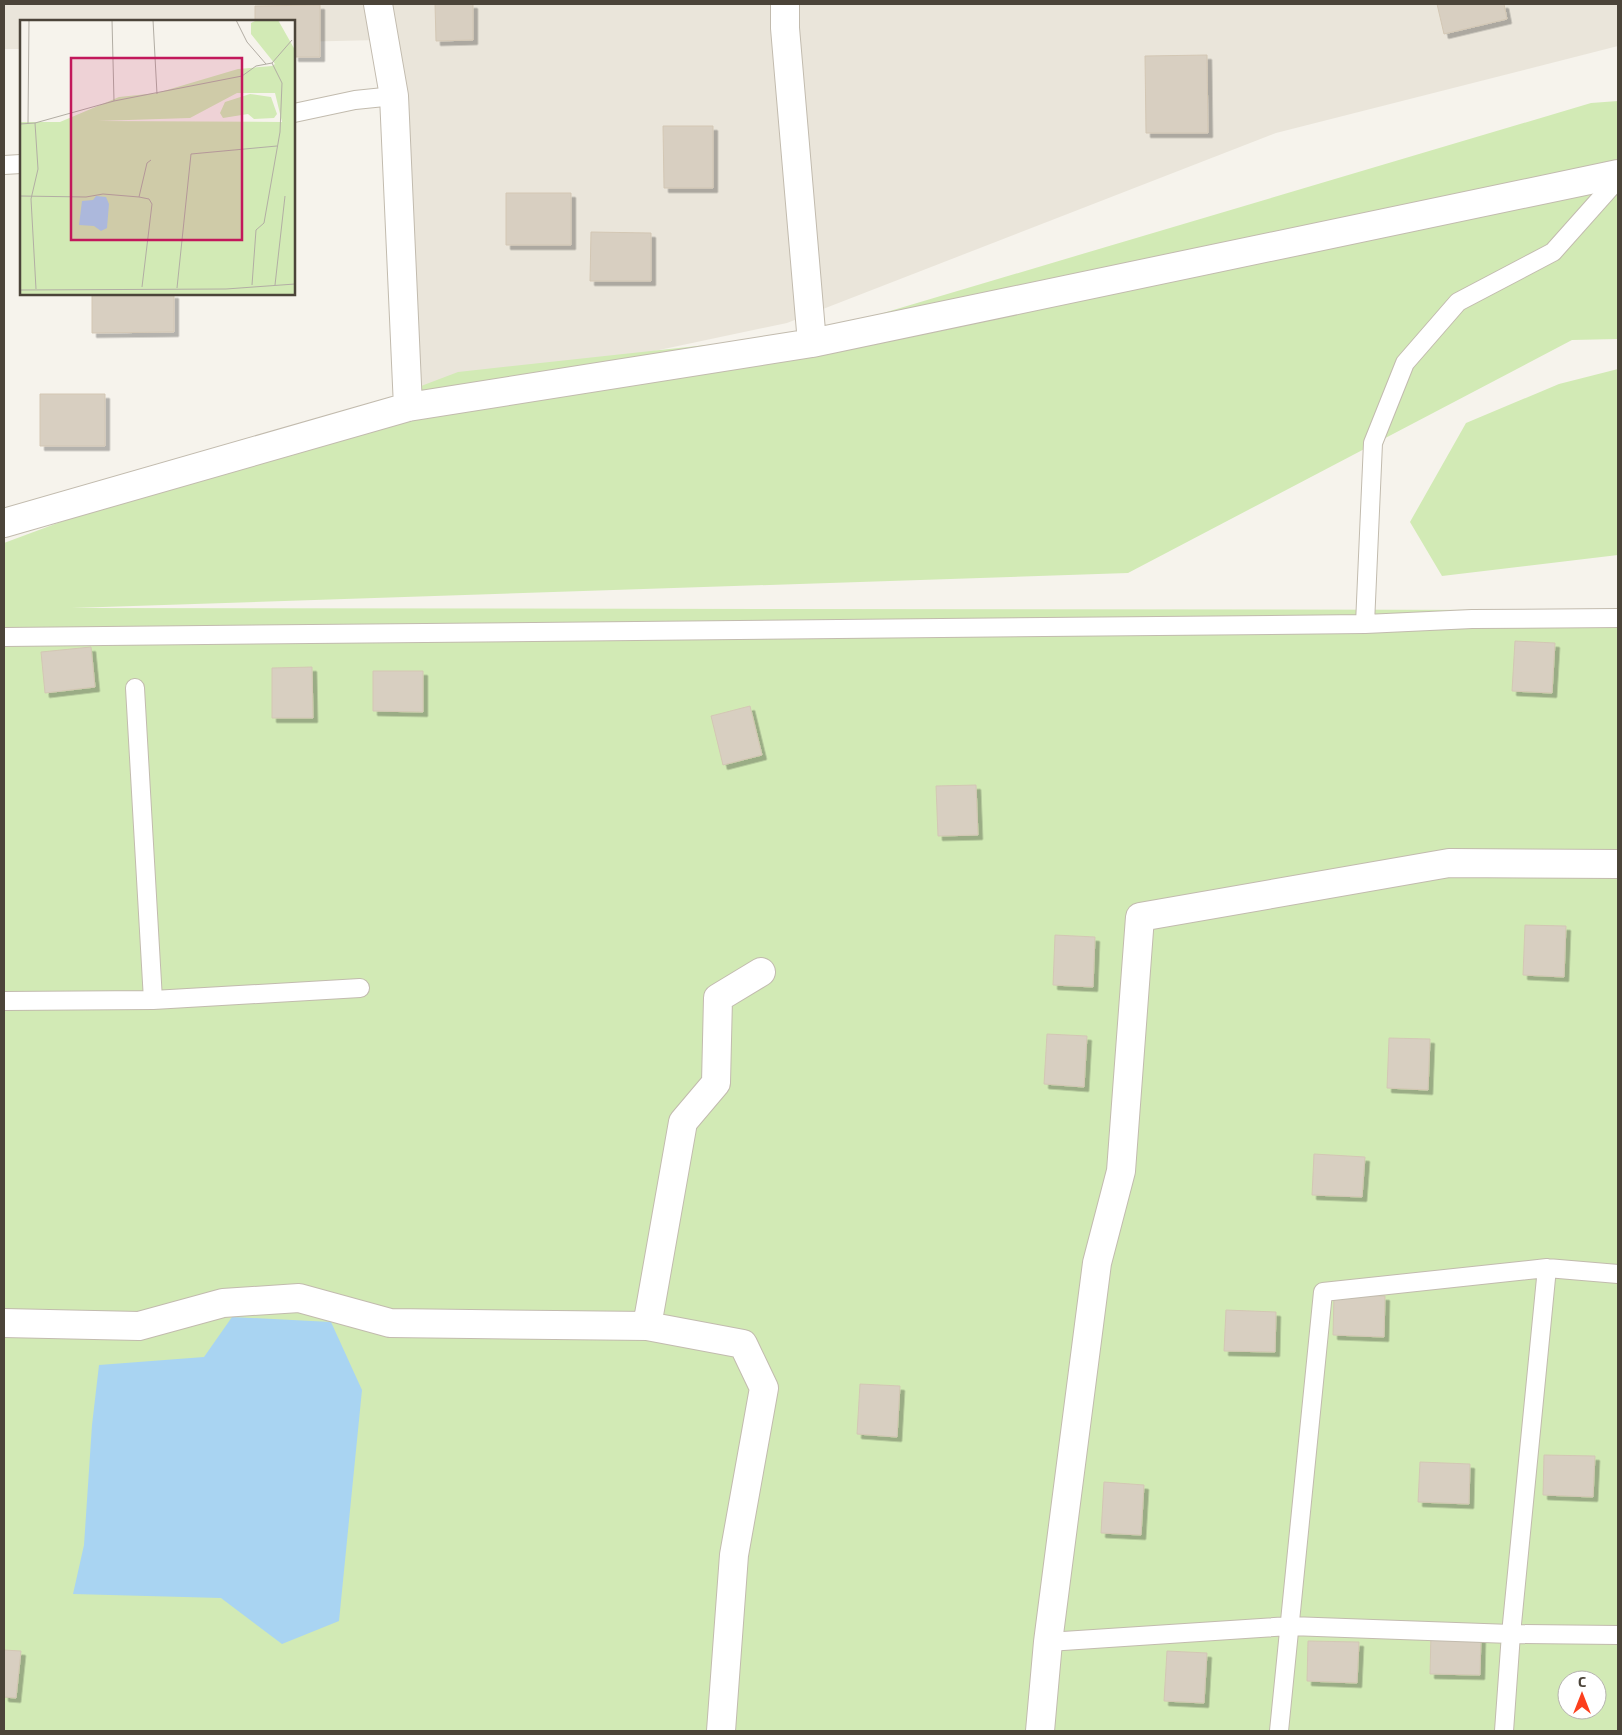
<svg xmlns="http://www.w3.org/2000/svg" width="1622" height="1735" viewBox="0 0 1622 1735" font-family="'Exo 2',sans-serif">
<defs>
<filter id="shadow"><feDropShadow dx="4.5" dy="4.5" stdDeviation="0" flood-color="#0004"/></filter>
</defs>
<rect width="100%" height="100%" fill="#f6f3ec"/>
<path fill="#eae5da" d="M4,4H1618V46L1276,133L787,323L399,405L378,40L294,42V21H21V49H4Z"/>
<path fill="#d2eab5" fill-rule="evenodd" d="M1618,101V339L1572,340L1128,573L72,608L1618,610V1731H4V543L203,469L458,372L816,333L1591,103ZM1567,1680H1597V1710H1567Z
M1618,369V555L1442,576L1410,522L1466,423L1559,384Z"/>
<path fill="#a9d4f2" d="M232,1317L331,1322L362,1390L339,1621L282,1644L221,1598L73,1594L84,1545L92,1425L99,1365L204,1357Z"/>
<path fill="#d8cfc1" stroke="#d3c7b4" filter="url(#shadow)" d="M435,4H473V40L436,41Z
M1437,4H1504L1507,19L1444,34Z
M320,5V57H294V21H255V6Z
M1207,55L1208,133H1146L1145,56Z
M663,126H713V188H664Z
M506,193H571V245H506Z
M591,232L651,233V281H590Z
M92,294H174V332L92,333Z
M40,394H105V446H40Z
M1515,641L1555,643L1552,693L1512,691Z
M91,647L95,687L45,693L41,652Z
M312,667L313,718H272V668Z
M373,671H423V712L373,711Z
M750,706L762,755L723,765L711,716Z
M976,785L978,835L938,836L936,786Z
M1525,925L1566,926L1564,977L1523,975Z
M1055,935L1095,937L1093,987L1053,985Z
M1047,1034L1087,1036L1084,1087L1044,1084Z
M1389,1038L1430,1039L1428,1090L1387,1088Z
M1314,1154L1365,1157L1362,1197L1312,1195Z
M1334,1295L1385,1296L1384,1337L1333,1335Z
M1226,1310L1276,1312L1275,1352L1224,1351Z
M860,1384L900,1386L897,1437L857,1434Z
M1544,1455L1595,1456L1593,1497L1543,1495Z
M1420,1462L1470,1464L1469,1504L1418,1502Z
M1104,1482L1144,1485L1141,1535L1101,1533Z
M1431,1633L1481,1635L1480,1675L1430,1674Z
M1308,1641L1359,1642L1357,1683L1307,1681Z
M4,1650L21,1651L16,1698L4,1697Z
M1167,1651L1207,1653L1204,1703L1164,1701Z"/>
<g fill="none" stroke-linecap="round" stroke-linejoin="round">
<defs>
<path id="service" d="M294,113L355,100L394,96
M4,165L21,164
M1365,624L1373,443L1405,363L1458,302L1553,252L1618,179
M4,637L1365,624L1472,619L1618,618
M135,688L153,1000
M4,1001L153,1000L360,988
M1048,1642L1290,1626L1511,1634L1618,1635
M1279,1731L1323,1292L1547,1268L1618,1274
M1504,1731L1511,1634L1547,1268"/>
<path id="minor" d="M378,4L394,96L408,407
M785,4V28L812,343
M4,523L408,407L812,343L1618,174
M4,1323L139,1326L223,1303L299,1298L390,1323L647,1326
M721,1731L734,1555L764,1388L743,1344L647,1326L683,1122L716,1083L718,998L761,972
M1040,1731L1048,1642L1097,1263L1121,1171L1140,917L1449,863L1618,864"/>
</defs>
<use href="#service" stroke="#c2bbae" stroke-width="20"/>
<use href="#minor" stroke="#c2bbae" stroke-width="30"/>
<use href="#service" stroke="#fff" stroke-width="18"/>
<use href="#minor" stroke="#fff" stroke-width="28"/>
</g>
<g transform="translate(20 20)">
<rect width="275" height="275" fill="#f6f3ec"/>
<path d="M237,0H258L275,30V275H0V102H40L99,77L137,73L218,49L252,46L255,44L231,14V3ZM217,73H255L262,102L78,101L170,98ZM230,74L251,77L257,94L254,98L234,99L228,94L203,98L200,93L205,82Z" fill="#d2eab5" fill-rule="evenodd"/>
<path d="M76,176L86,177L89,184L87,208L81,211L74,206L59,205L62,181L73,180Z" fill="#a9d4f2"/>
<path fill="none" stroke="#b2ada4" stroke-width="1" d="M92,0L94,81M133,0L137,74M216,0L227,22L246,44M8,103L9,0M15,103L18,149L11,179L16,269M0,104L15,103L94,81L222,56L236,46L252,43L272,20M0,176L66,177L83,174L119,177M232,265L236,210L244,203L260,112L262,63L252,43M255,265L265,176M122,267L132,184L129,179L119,177L127,143L131,140M157,268L171,134L257,126M0,270L206,269L275,264"/>
<path fill="#c2185b" fill-opacity="0.15" stroke="#c2185b" stroke-width="2.5" d="M51,38H222V220H51Z"/>
<rect width="275" height="275" fill="none" stroke="#4b4439" stroke-width="2.5"/>
</g>
<rect width="1622" height="1735" fill="none" stroke="#4b4439" stroke-width="10"/>
<g transform="translate(1582 1695)"><circle r="24" fill="#ffffff" stroke="#b7b4b0"/>
<path d="M0-4L9 19L0 12L-9 19Z" fill="#fc3f1d"/>
<text y="-8" font-size="14" font-weight="bold" text-anchor="middle" fill="#4b4439">С</text>
</g>
</svg>
